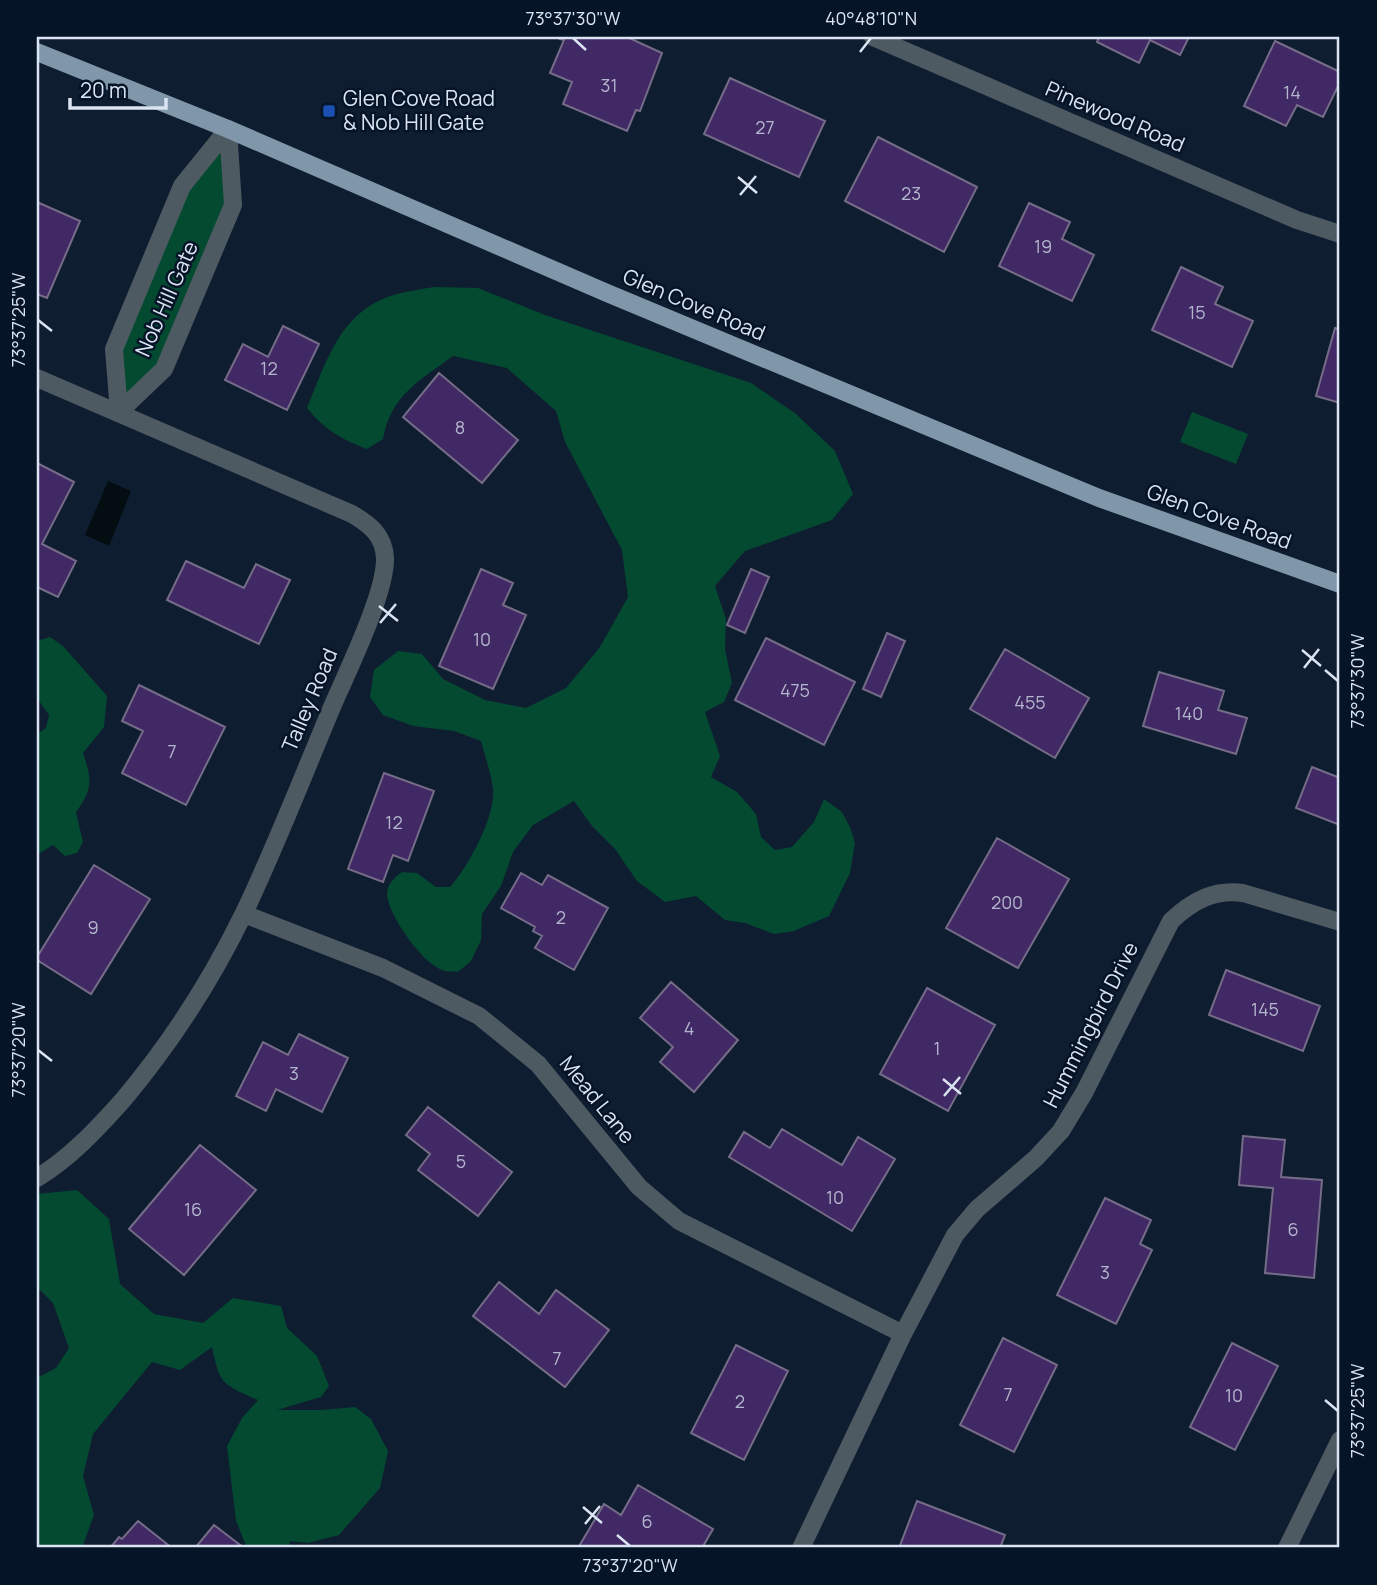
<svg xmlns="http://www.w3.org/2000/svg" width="1377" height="1585" viewBox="0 0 1377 1585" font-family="Manrope,sans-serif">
<rect width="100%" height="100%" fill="#0f1d31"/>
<path fill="#034a31" d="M228,129L233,205L164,369L119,412L114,349L182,186Z
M434,287L478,288L545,315L751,383L796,414L835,451L853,494L832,520L745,551L715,586L726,619L725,649L732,683L724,702L705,712L720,756L711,777L737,792L756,814L761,837L775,850L792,847L814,822L824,799L842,812L850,827L855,843L850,873L829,916L794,931L774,934L745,923L725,920L696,896L665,902L637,881L615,849L592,826L574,801L533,825L513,852L501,886L482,914L481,940L471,961L458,972C453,971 446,972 442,970C422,963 388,915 387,894C387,884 394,878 402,872L417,873L436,887H450C468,867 496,816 493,789C491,773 485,756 481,741L454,731L413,726L383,715L370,697L374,670L398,651L422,654L443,679L485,700L526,708L566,688L600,647L628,597L622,550L565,442L556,411L507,368L453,356C419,381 391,395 383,439L367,449C341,439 325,430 307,408C327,360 341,309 397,294C409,291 422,289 434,287Z
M1192,412L1248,434L1236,464L1180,442Z
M50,637L63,646L107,696L104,727L83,753C92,780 93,789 76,812L83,842L77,853L65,856L53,845L37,855V734L46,728L49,715L37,698V641Z
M77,1190L109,1219L120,1284L154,1314L203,1323L233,1298L281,1306L287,1328L317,1356L329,1386L321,1397L277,1410H322L355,1407L371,1419L388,1451L380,1488L339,1535L308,1543L290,1541L289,1548H247L236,1521L227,1446L242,1418L258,1400C222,1384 220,1385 212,1347L180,1370L152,1362L93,1434L83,1476L94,1515L82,1548H37V1378L56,1368L69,1348L53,1303L37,1287V1194Z"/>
<path fill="#030d12" d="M108,481L131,491L109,546L85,535Z"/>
<path fill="#402964" stroke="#756c88" stroke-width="2" d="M561,37H627L662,53L640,111L636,110L627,131L563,104L572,82L550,73L564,40L560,39Z
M1099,37H1189L1180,55L1150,40L1139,63L1097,42Z
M1275,41L1340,72V82L1323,117L1297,105L1286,126L1244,106Z
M730,78L825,121L799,177L704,134Z
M878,137L977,187L944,252L845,201Z
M37,202L80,221L47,298L37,294Z
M1029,203L1070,222L1062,239L1094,255L1072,301L999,266Z
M1181,267L1223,287L1215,304L1253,321L1232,367L1152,330Z
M283,326L319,344L287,410L225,380L243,344L268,357Z
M1335,328L1340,330V403L1316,396Z
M439,373L518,440L482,483L403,417Z
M37,463L74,482L42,544L76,561L58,597L37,587Z
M186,561L244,588L256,564L290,580L259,644L167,600Z
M481,569L513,583L503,605L526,615L493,689L439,666Z
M751,569L769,577L745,633L727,625Z
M887,633L905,641L881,697L863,689Z
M766,638L855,682L824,745L735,700Z
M1005,649L1089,698L1055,758L970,709Z
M1159,672L1224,691L1218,710L1247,718L1236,754L1143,726Z
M139,685L225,727L186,805L122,773L143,731L122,721Z
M1312,767L1340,778V825L1296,808Z
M384,773L434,791L408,861L393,855L383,882L348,869Z
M997,838L1069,879L1018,968L946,928Z
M94,865L150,899L91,994L37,960V957Z
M521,873L542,885L548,875L608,908L574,970L535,948L542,936L533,931L535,927L501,908Z
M1226,970L1320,1006L1303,1051L1209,1015Z
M671,982L738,1040L694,1092L660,1062L673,1047L640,1018Z
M927,988L995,1025L948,1111L880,1074Z
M299,1034L348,1058L322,1112L276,1089L266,1111L236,1096L263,1042L288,1055Z
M428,1107L512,1172L478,1216L418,1170L430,1154L406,1135Z
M782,1129L842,1165L858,1137L895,1159L852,1231L729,1157L744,1132L770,1148Z
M1243,1136L1285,1140L1281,1177L1322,1180L1314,1278L1265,1273L1273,1188L1239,1185Z
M200,1145L256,1190L184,1275L129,1229Z
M1105,1198L1151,1220L1140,1244L1152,1250L1116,1324L1057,1295Z
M499,1282L539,1314L556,1290L609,1330L565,1387L473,1316Z
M1003,1338L1057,1365L1014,1452L960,1425Z
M1232,1343L1278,1366L1235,1450L1190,1427Z
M736,1345L788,1371L744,1460L691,1433Z
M638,1485L713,1529L702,1548H578L604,1504L621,1515Z
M917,1501L1005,1535L1000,1548H899Z
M138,1521L172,1548H110L119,1537L122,1539Z
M214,1525L244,1548H195Z"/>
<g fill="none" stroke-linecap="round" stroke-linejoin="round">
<path stroke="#4e5a62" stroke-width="18" d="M873,37L1297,220L1340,234
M228,129L233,205L164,369L119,412L114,349L182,186Z
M37,378L352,514C369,524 384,535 385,558C386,593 347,672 332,707C303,776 276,846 244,913C212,979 170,1044 123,1100C97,1129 70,1158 37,1178
M244,914L383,968L479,1016L538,1064L639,1187L679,1221L903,1334
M801,1548L903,1334L955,1235L977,1209L1036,1158L1061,1131L1084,1093L1171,921C1192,901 1214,889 1243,893L1340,922
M1287,1548L1340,1440"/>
<path stroke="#7f97a9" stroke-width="18" d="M37,52L228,129L607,293L1099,498L1340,584"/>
</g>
<path fill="none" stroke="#dae4f2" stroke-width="2.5" d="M573,38L586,50M860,52L871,38M738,177L757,193M740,195L756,176M38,320L52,331M379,606L398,621M380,623L396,604M1302,650L1321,666M1304,668L1319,649M1325,670L1338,681M38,1050L52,1061M943,1079L961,1094M944,1096L960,1077M1325,1400L1338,1411M583,1507L602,1523M585,1524L600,1506M617,1535L630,1546"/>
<rect fill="#1a4fb4" stroke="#061427" stroke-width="2.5" x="322" y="104" width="14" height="14" rx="3.5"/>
<g text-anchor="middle" stroke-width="5" stroke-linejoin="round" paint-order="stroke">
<g font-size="18" fill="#b4b5ce">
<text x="609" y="92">31</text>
<text x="1292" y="99">14</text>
<text x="765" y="134">27</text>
<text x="911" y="200">23</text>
<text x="1043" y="253">19</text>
<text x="1197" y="319">15</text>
<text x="269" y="375">12</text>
<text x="460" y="434">8</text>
<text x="482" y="646">10</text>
<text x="795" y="697">475</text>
<text x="1030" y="709">455</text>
<text x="1189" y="720">140</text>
<text x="172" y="758">7</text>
<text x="394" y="829">12</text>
<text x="1007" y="909">200</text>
<text x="561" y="924">2</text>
<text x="93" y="934">9</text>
<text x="1265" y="1016">145</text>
<text x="689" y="1035">4</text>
<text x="937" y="1055">1</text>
<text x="294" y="1080">3</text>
<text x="461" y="1168">5</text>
<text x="835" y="1204">10</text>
<text x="193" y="1216">16</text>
<text x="1293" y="1236">6</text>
<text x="1105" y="1279">3</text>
<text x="557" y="1365">7</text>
<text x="1008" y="1401">7</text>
<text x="1234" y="1402">10</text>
<text x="740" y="1408">2</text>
<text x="647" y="1528">6</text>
</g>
<g font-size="21" fill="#dae4f2" stroke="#061427" text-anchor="start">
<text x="343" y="106">Glen Cove Road<tspan x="343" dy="24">&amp; Nob Hill Gate</tspan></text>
</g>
<g font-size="21" fill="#dae4f2" stroke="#061427">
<text transform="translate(1115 117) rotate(23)" y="7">Pinewood Road</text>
<text transform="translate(167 299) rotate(-66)" y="7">Nob Hill Gate</text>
<text transform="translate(694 305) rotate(23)" y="7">Glen Cove Road</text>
<text transform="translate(1219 517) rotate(20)" y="7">Glen Cove Road</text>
<text transform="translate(310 700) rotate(-67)" y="7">Talley Road</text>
<text transform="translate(1091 1025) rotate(-63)" y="7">Hummingbird Drive</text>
<text transform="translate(597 1100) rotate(51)" y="7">Mead Lane</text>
</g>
</g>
<rect width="1377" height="1585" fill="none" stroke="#061427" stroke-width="77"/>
<path d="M70 98v10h96v-10" fill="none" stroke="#dae4f2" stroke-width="3.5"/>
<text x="80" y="98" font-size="21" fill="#dae4f2" stroke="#061427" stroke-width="5" paint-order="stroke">20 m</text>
<rect x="38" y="38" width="1300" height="1508" fill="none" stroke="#dae4f2" stroke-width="2.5"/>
<g font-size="18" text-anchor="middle" fill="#dae4f2">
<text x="573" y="25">73°37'30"W</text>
<text x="871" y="25">40°48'10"N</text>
<text transform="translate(19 320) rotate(-90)" y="6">73°37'25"W</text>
<text transform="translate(1358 681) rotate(-90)" y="6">73°37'30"W</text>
<text transform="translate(19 1050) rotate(-90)" y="6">73°37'20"W</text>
<text transform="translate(1358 1411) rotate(-90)" y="6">73°37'25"W</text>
<text x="630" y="1572">73°37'20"W</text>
</g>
</svg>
